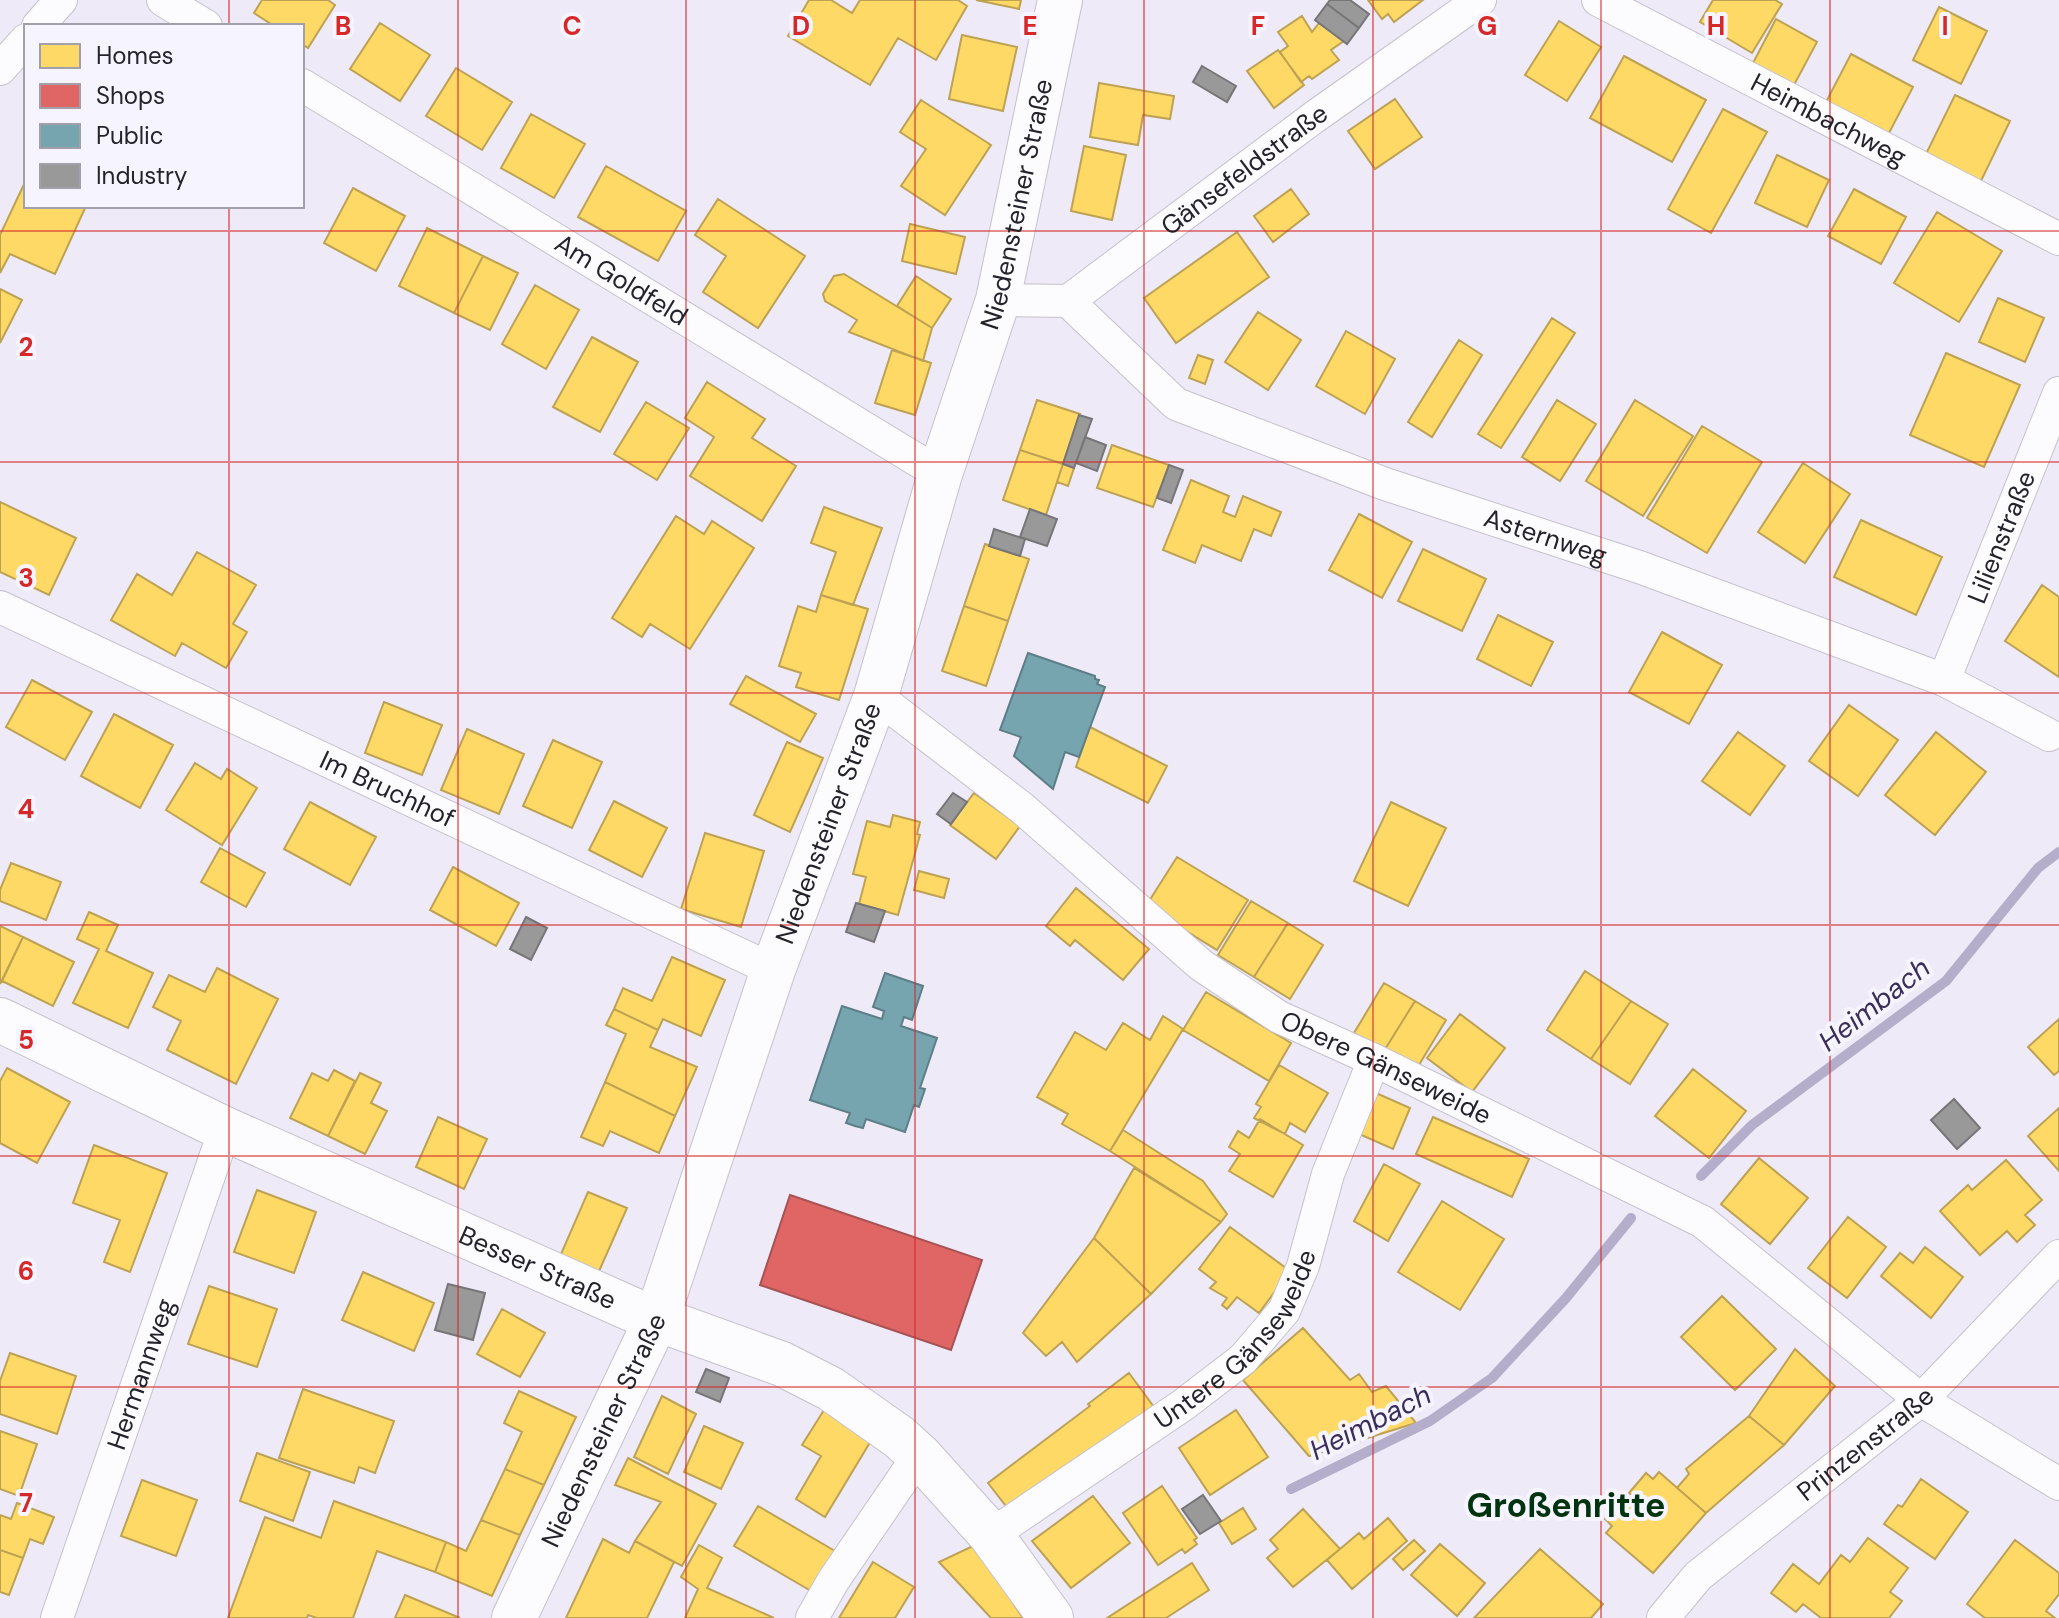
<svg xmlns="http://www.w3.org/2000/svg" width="2059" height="1618" viewBox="0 0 2059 1618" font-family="'DM Sans',sans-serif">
<rect width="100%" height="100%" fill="#eeeaf8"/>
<path fill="#ffd966" stroke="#bda254" stroke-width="2" d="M262,0H328L335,5L308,48L302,44V26H274L254,13Z
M809,0H831L852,13L860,0H958L967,6L936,60L898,38L870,85L788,36Z
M976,0H1021L1019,9Z
M1368,0H1423L1394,22L1388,14L1382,19Z
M1713,0H1775L1782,4L1752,53L1700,22Z
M1939,7L1987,31L1961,84L1913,60Z
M1302,16L1312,32L1319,23L1344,41L1331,50L1339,60L1312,79L1309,76L1301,82L1280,52L1288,46L1278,32Z
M1776,19L1817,42L1794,85L1753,63Z
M1559,21L1601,47L1567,101L1525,75Z
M380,23L430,55L400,101L350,69Z
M962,35L1017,47L1003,111L949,99Z
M1278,50L1304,85L1274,108L1247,71Z
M1851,54L1913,87L1888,135L1826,102Z
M1624,56L1706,100L1672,162L1590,118Z
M456,68L512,102L482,150L426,116Z
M1099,83L1174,96L1170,119L1143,115L1138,145L1090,137Z
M1955,95L2010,121L1980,183L1925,156Z
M1395,99L1422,137L1375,169L1348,131Z
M921,100L991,145L945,215L901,186L926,149L900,132Z
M1723,109L1767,132L1711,233L1668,209Z
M531,114L585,144L554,198L501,168Z
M1084,146L1126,155L1112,220L1071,211Z
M1777,155L1829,180L1807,227L1755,203Z
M606,166L686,211L658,261L578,217Z
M26,180V206H86L55,274L10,254L0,273V235Z
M353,188L405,216L376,271L324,243Z
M1291,189L1309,214L1273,242L1254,216Z
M1854,189L1906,217L1881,264L1828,236Z
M718,199L805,256L758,328L703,292L726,256L695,235Z
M1937,212L2002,251L1959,322L1894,283Z
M910,224L965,237L956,274L902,261Z
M427,228L483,256L454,313L399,286Z
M1237,232L1269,277L1176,343L1144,298Z
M483,256L518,273L490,330L454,313Z
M844,274L932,328L923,361L849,332L857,320L825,301L823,294L834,276Z
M916,276L951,299L932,328L897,306Z
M535,285L579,310L546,369L502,344Z
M0,289L22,300L0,343Z
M1998,298L2044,318L2025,362L1979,342Z
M1258,312L1301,340L1268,390L1225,362Z
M1552,318L1575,333L1501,448L1478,434Z
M1346,331L1395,359L1365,414L1316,386Z
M592,337L638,362L600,432L553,407Z
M1459,340L1482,355L1432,437L1408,422Z
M892,350L931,363L915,415L875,403Z
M1946,353L2020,385L1984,467L1910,435Z
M1198,355L1213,360L1205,384L1189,378Z
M707,382L765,419L752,438L796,466L762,521L690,476L714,437L685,418Z
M1037,400L1080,414L1063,464L1020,450Z
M1557,400L1596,424L1560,481L1522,457Z
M1635,400L1693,436L1643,516L1586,481Z
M646,402L689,428L657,480L614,454Z
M1702,426L1762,462L1707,553L1647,518Z
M1112,445L1169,465L1153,507L1097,488Z
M1020,450L1063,464L1046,515L1003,500Z
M1803,463L1850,494L1805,563L1758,532Z
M1063,464L1074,468L1068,486L1057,482Z
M1191,480L1229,496L1223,512L1235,517L1243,496L1281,512L1271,536L1254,529L1241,561L1202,545L1195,563L1163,550Z
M0,502L76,538L49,595L0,572Z
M824,507L882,528L853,605L821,595L836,552L811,543Z
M1359,514L1412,542L1382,598L1329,570Z
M676,516L704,534L712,521L754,548L690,649L650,624L642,637L612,618Z
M1861,520L1942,557L1916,615L1834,577Z
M985,544L1029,559L1008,621L964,606Z
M1423,549L1486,579L1462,631L1398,601Z
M197,552L256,585L233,624L247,632L226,668L182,643L175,656L111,620L137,574L172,595Z
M2042,585L2059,597V677L2005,641Z
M821,595L868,609L839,700L796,687L801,673L779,666L798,606L816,612Z
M964,606L1008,621L986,686L942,671Z
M1498,615L1553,642L1531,686L1477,659Z
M1662,632L1722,665L1689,724L1629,692Z
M746,676L816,714L800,742L730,704Z
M32,680L92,712L65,760L6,727Z
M384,702L442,725L422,775L365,753Z
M1849,705L1898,740L1858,796L1809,761Z
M114,714L173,745L140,808L81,776Z
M1090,727L1167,766L1148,803L1076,767Z
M467,729L524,754L499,814L441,790Z
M1738,732L1785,766L1750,815L1702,781Z
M1936,732L1986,772L1935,835L1885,795Z
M553,740L602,762L572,828L523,806Z
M787,742L823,758L790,832L754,815Z
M195,763L221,779L227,769L257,788L222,845L166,810Z
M974,793L1020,826L996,859L950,825Z
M614,801L667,828L642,877L589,850Z
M310,802L376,837L350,885L284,849Z
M1391,802L1446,828L1408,906L1354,881Z
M893,815L920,822L917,834L920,835L898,915L859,904L866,877L853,874L867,821L890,827Z
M705,833L764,851L741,927L681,909Z
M220,848L265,873L246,907L201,882Z
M1177,857L1248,900L1217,950L1146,906Z
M11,863L61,882L46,920L0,901V890Z
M453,867L519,903L496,946L430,910Z
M919,871L949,879L944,898L914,890Z
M1076,888L1149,949L1123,980L1075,940L1070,946L1046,926Z
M1251,901L1288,923L1254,977L1218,955Z
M89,912L118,925L106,951L153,973L128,1028L73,1003L99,949L77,939Z
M1288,923L1323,945L1290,999L1254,977Z
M0,926L23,937L0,984Z
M23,937L74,962L53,1006L2,981Z
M672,957L725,980L701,1036L663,1019L658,1030L614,1009L623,988L652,1001Z
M217,968L278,999L236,1084L167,1050L181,1021L153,1007L169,975L205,992Z
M1585,971L1631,1001L1591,1059L1547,1030Z
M1384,983L1415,1001L1384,1051L1354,1033Z
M1206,992L1291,1043L1269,1081L1183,1030Z
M1415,1001L1446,1020L1416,1070L1384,1051Z
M1631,1001L1668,1024L1630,1084L1591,1059Z
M614,1009L658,1030L650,1047L697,1067L675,1116L605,1082L626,1034L606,1025Z
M1460,1014L1505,1048L1472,1092L1427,1058Z
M1163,1016L1183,1029L1110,1151L1062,1124L1068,1114L1037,1097L1075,1032L1106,1050L1123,1023L1150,1040Z
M2059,1019V1071L2054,1075L2028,1047Z
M1279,1065L1328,1093L1305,1132L1290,1123L1285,1134L1254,1118L1261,1107L1256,1104Z
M7,1068L70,1102L37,1163L0,1143V1081Z
M1693,1069L1746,1111L1709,1158L1655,1116Z
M334,1070L355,1081L328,1136L290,1118L312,1073L328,1081Z
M360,1073L381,1083L371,1103L387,1111L365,1154L328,1136Z
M605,1082L675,1116L659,1153L610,1131L603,1146L581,1137Z
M1376,1093L1410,1108L1393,1149L1359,1134Z
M2059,1108V1171L2028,1136Z
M438,1117L487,1139L464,1189L416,1167Z
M1433,1117L1529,1159L1512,1197L1416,1154Z
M1260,1119L1303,1145L1273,1197L1229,1171L1240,1154L1229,1147L1238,1131L1249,1138Z
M1123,1130L1203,1181L1227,1214L1221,1222L1110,1151Z
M94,1145L167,1173L130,1272L104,1262L120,1220L73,1203Z
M1759,1158L1808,1198L1770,1244L1721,1204Z
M2006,1160L2042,1200L2025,1215L2035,1225L2017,1242L2007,1231L1980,1255L1940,1211L1968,1185L1972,1190Z
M1384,1164L1420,1184L1388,1241L1354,1221Z
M1134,1168L1221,1222L1151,1294L1094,1238Z
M257,1190L316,1212L294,1273L234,1252Z
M588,1192L627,1208L596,1278L558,1261Z
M1442,1201L1504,1239L1460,1310L1398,1272Z
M1848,1217L1886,1247L1847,1298L1808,1268Z
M1230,1227L1290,1271L1259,1313L1237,1297L1227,1309L1222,1305L1227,1298L1210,1288L1216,1282L1199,1269Z
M1094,1238L1151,1294L1077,1362L1062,1342L1046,1356L1023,1333Z
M1925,1247L1963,1277L1931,1318L1881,1276L1900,1253L1913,1263Z
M363,1272L434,1303L414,1351L342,1320Z
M209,1286L277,1309L257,1367L188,1344Z
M1722,1296L1776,1349L1735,1390L1681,1337Z
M502,1309L545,1333L520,1377L477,1354Z
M1303,1328L1350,1380L1359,1374L1372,1392L1386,1386L1416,1423L1309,1456L1243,1380Z
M1795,1349L1835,1386L1784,1445L1749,1416Z
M10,1353L76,1376L57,1434L0,1414V1381Z
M1129,1373L1154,1407L1013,1515L988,1483L1090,1406L1088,1404Z
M303,1389L394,1421L375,1473L359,1467L354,1483L279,1458Z
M519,1391L576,1417L544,1485L505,1469L522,1432L504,1423Z
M662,1396L696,1414L668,1474L634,1457Z
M824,1410L872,1439L825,1517L796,1499L821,1456L802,1445Z
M1236,1410L1268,1457L1210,1495L1179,1448Z
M1749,1416L1784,1445L1706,1513L1677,1488L1689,1474L1686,1469Z
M704,1426L743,1443L721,1489L684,1472Z
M0,1431L37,1444L19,1496L0,1489Z
M257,1453L310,1472L293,1521L240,1501Z
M628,1458L716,1504L682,1566L635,1541L661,1502L615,1485Z
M505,1469L544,1485L520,1535L481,1520Z
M1659,1472L1706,1513L1653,1573L1606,1533L1612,1526L1605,1519L1622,1500L1630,1506L1636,1499L1629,1493L1646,1473L1653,1479Z
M1921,1479L1968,1512L1935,1559L1884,1524L1898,1505L1902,1507Z
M142,1480L197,1500L176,1556L121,1536Z
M1162,1486L1197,1538L1194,1540L1197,1544L1185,1553L1182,1549L1158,1565L1123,1513Z
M1093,1496L1130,1543L1071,1588L1032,1541Z
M334,1501L446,1542L435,1572L377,1551L353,1618H317L308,1615L307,1618H228L265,1517L321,1538Z
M17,1503L54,1517L43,1544L30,1539L23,1558L0,1550V1515L11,1519Z
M758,1506L835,1551L811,1591L734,1546Z
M1243,1508L1256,1529L1232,1544L1219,1523Z
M1303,1509L1340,1549L1293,1587L1267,1558L1278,1549L1270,1540Z
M1388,1518L1407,1541L1352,1589L1327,1560L1359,1533L1364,1539Z
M481,1520L520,1535L492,1596L435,1572L446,1542L466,1551Z
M1868,1538L1908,1568L1890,1592L1902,1601L1889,1618H1821L1803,1604L1796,1612L1771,1593L1793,1564L1819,1584L1841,1555L1850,1562Z
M603,1539L629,1553L635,1541L674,1562L647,1618H566Z
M1414,1540L1425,1551L1403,1570L1393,1559Z
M2015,1540L2059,1573V1594L2046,1611L2055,1618H1985L1967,1604Z
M1440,1544L1485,1583L1457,1616L1411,1575Z
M699,1545L722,1558L707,1588L774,1618H685L698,1589L681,1577Z
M975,1545L1023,1618H991L939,1562Z
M1540,1549L1603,1604L1591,1618H1474Z
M0,1550L23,1558L9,1595L0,1592Z
M873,1562L914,1587L895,1618H839Z
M1192,1563L1209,1590L1166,1618H1107Z
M405,1595L460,1618H395Z"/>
<path fill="#e06666" stroke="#a85254" stroke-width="2" d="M790,1195L982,1260L951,1350L760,1285Z"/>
<path fill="#76a5af" stroke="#5d7e87" stroke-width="2" d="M1028,653L1095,676V679L1099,680L1097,684L1105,687L1079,757L1065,752L1053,789L1014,756L1021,737L1000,730Z
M885,973L923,986L912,1020L904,1017L901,1026L937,1038L920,1088L925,1089L919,1107L914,1105L905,1132L866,1119L863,1128L855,1126L846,1123L850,1113L810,1100L842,1006L882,1019L884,1011L873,1007Z"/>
<path fill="#999" stroke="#767578" stroke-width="2" d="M1330,0H1350L1369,14L1359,28L1327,4Z
M1327,4L1359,28L1347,44L1315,20Z
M1202,66L1236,86L1227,102L1193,82Z
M1079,415L1092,419L1074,468L1063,464Z
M1085,437L1106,445L1097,471L1076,463Z
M1169,465L1183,470L1171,503L1157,498Z
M1030,509L1057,519L1047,546L1020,537Z
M994,529L1025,539L1020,556L989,546Z
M953,793L967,802L951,824L937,814Z
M856,903L885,911L874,942L846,932Z
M526,917L547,928L531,960L510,949Z
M1954,1099L1980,1128L1957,1149L1931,1120Z
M448,1284L485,1293L473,1340L435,1330Z
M706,1369L729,1378L720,1402L696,1392Z
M1203,1495L1221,1521L1200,1534L1182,1509Z"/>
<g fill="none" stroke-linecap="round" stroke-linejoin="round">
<path stroke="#b5aeca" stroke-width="10" d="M1701,1176L1752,1125L1946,981L2038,868L2059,852
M1291,1489L1430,1421L1492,1378L1566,1298L1631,1218"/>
<defs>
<g id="street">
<path d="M163,0L206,26"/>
<path id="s1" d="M1598,0L2059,239"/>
<path d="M38,26L61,0"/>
<path d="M0,69L26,40"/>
<path id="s2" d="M302,85L940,474"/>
<path id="s3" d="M998,300L1068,301L1313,118L1480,0"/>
<path id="s4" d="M1068,301L1176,404L1385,484L1642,568L1944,680L2049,735"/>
<path id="s5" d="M0,607L773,970"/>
<path id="s6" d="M1944,680L2059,393"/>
<path id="s7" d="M876,696L1022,808L1201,965L1279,1017L1374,1060L1703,1222L1921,1400L2059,1484"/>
<path id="s8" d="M991,1535L1183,1405L1243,1359L1284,1311L1303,1266L1328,1174L1374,1060"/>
<path id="s9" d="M57,1618L225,1129"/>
<path d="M812,1618L833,1581L919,1455"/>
<path id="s10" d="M1663,1618L1698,1576L1921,1400L2059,1256"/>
</g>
<g id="secondary">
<path id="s11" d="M0,1020L225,1129L638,1312L782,1364L831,1389L899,1437L919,1455L991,1535L1051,1618"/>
<path id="s12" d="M514,1618L657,1318L773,970L876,696L940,474L998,300L1060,0"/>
</g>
</defs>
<use href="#street" stroke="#c4c1cc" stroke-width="34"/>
<use href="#secondary" stroke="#c4c1cc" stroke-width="46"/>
<use href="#street" stroke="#fcfcfe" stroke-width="32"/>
<use href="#secondary" stroke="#fcfcfe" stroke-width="44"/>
</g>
<path fill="none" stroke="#d62828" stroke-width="2" stroke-opacity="0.55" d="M229,0V26M458,0V1618M686,0V1618M915,0V1618M1144,0V1618M1373,0V1618M1601,0V1618M1830,0V1618M229,206V1618M0,231H2059M0,462H2059M0,693H2059M0,925H2059M0,1156H2059M0,1387H2059"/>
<g text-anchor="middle" stroke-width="8" stroke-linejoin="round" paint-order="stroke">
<g font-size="26" fill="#24222b" stroke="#f6f4fe">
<text dy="9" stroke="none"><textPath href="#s1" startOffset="260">Heimbachweg</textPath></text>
<text dy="9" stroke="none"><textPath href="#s3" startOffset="290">Gänsefeldstraße</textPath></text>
<text dy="9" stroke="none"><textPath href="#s12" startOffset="1504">Niedensteiner Straße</textPath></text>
<text dy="9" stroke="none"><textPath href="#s2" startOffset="374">Am Goldfeld</textPath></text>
<text dy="9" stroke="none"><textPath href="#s4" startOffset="542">Asternweg</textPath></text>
<text dy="9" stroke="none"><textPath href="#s6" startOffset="154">Lilienstraße</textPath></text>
<text dy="9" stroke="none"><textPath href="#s5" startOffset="428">Im Bruchhof</textPath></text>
<text dy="9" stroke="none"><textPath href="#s12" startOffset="856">Niedensteiner Straße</textPath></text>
<text dy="9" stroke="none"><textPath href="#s7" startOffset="634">Obere Gänseweide</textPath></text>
<text dy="9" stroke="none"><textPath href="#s11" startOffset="592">Besser Straße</textPath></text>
<text dy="9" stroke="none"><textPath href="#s8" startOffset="318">Untere Gänseweide</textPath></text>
<text dy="9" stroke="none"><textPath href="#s9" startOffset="258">Hermannweg</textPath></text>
<text dy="9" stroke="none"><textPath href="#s12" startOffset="208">Niedensteiner Straße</textPath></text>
<text dy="9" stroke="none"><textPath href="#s10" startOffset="268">Prinzenstraße</textPath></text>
</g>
<g font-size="28" font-style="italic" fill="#3b2d5a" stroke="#f6f4fe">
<text transform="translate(1874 1004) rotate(-38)" y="10">Heimbach</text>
<text transform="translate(1370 1422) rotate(-27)" y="10">Heimbach</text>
</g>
<g font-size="34" font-weight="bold" fill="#01330f" stroke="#f6f4fe">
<text x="1566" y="1517">Großenritte</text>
</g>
</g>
<g font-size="26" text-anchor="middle" font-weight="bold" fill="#d62828" stroke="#f6f4fe" stroke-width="8" stroke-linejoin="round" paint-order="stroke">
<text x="343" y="35">B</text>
<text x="572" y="35">C</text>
<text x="801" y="35">D</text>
<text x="1030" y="35">E</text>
<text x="1258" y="35">F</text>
<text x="1487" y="35">G</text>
<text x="1716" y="35">H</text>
<text x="1945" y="35">I</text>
<text x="26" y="356">2</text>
<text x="26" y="587">3</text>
<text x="26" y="818">4</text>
<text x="26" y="1049">5</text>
<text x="26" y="1280">6</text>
<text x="26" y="1512">7</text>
</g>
<rect x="24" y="24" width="280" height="184" fill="#f6f4fe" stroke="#a2a0aa" stroke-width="2"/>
<rect x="40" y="44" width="40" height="24" fill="#ffd966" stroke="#a2a0aa" stroke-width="2"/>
<text x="96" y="64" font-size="24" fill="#24222b">Homes</text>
<rect x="40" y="84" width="40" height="24" fill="#e06666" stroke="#a2a0aa" stroke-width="2"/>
<text x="96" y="104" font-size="24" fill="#24222b">Shops</text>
<rect x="40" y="124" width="40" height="24" fill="#76a5af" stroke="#a2a0aa" stroke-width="2"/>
<text x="96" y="144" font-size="24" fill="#24222b">Public</text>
<rect x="40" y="164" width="40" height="24" fill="#999999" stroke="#a2a0aa" stroke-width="2"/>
<text x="96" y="184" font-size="24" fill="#24222b">Industry</text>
</svg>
